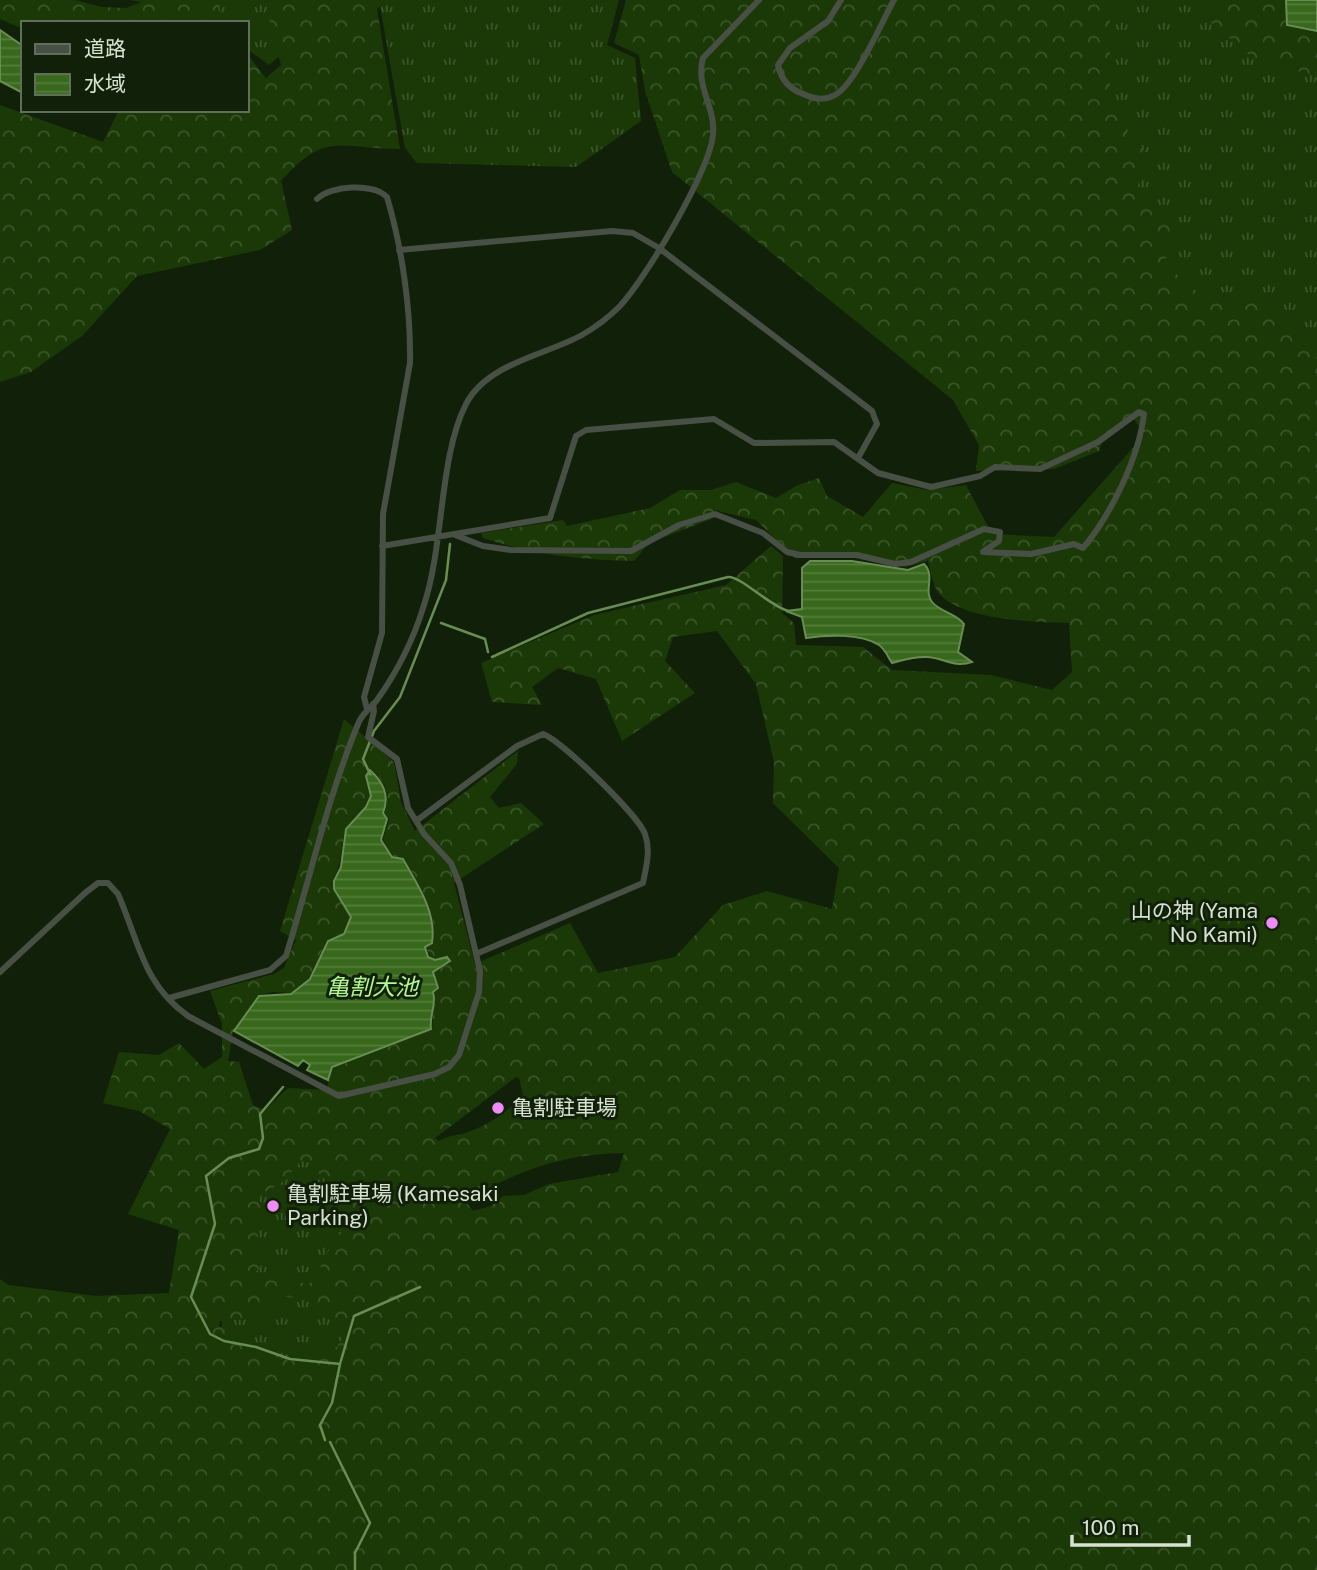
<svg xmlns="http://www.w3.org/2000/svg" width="1317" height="1570" viewBox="0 0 1317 1570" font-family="'Public Sans','Noto Sans JP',sans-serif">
<defs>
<pattern id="grass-tufts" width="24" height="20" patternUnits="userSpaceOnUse" patternTransform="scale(1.75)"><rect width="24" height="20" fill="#1b3907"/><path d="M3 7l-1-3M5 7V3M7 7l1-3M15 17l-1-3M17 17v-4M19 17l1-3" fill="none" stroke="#3b552a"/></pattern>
<pattern id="forest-crowns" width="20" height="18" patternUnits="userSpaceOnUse" patternTransform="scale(1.75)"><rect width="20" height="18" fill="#1b3907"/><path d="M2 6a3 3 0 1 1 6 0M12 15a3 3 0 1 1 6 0" fill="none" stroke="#3b552a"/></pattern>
<pattern id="water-rules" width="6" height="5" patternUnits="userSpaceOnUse" patternTransform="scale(1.75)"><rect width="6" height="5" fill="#38681b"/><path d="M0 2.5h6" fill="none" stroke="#547d3b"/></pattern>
</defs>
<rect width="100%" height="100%" fill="#112109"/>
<path fill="url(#grass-tufts)" d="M130,0H286L284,52L269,65L247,49V23H211L196,12Z
M379,0H619L607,45L635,58L641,121L576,167L417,163L405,148Z
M1014,0H1253L1317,28V482L929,115Z
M276,1132L408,1175L345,1376L255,1368L222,1329V1303Z"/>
<path fill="url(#forest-crowns)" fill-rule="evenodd" d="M0,0H75L102,7L126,8L147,0H217L221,23H23V29L0,19Z
M269,0H387L377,9L400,149C340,149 326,130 281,181L292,230L260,250L137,276L82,336L31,372L0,382V105L103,142L119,110H247V54L266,78L281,65L267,11Z
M626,0H1110V88L1122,127L1144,149L1138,186L1167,221L1175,248L1162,262L1204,297L1265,303L1317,359V1570H0V1279L8,1285L97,1296L169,1293L179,1230L128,1214L170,1129L139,1111L103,1103L119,1052L159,1055L179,1043L204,1069L222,1057V1024L210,991L274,974L284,968L296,940L280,931L344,719L394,762L401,802L415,831L518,751L517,764L490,797L499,808L521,803L544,824L454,883L475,964L570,923L598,973L675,957L723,905L767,891L832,909L839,868L773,803L774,762L756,684L717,631L673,637L665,661L695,693L622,741L596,679L558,668L532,687L542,705L492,702L481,663L594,615L726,585L771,546L783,556L782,613L794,623L796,645L863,647L892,670L991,675L1052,690L1072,672L1069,623C1037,622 951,621 935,587C932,579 930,569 928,561L905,567L855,558H795L756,520L714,510L711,519L649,543L634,561C582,560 533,555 483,538L481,533L563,520L567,526L650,508L680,490H711L736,482L776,498L796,486L819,478L827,496L863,517L892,483L927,490L966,485L992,534L1054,537L1145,434L1131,415L1104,435L1099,451L1054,469L976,471L979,445L953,400L672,172L645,91L639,55L614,43ZM370,768C384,780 392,794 384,813L389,819L383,840L393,856L404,858C418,884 439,912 433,944L426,947L430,956L435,959L448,956L451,962L434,972L439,988L435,992L432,1030L333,1068L326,1090L288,1088L265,1110L253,1105L239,1062L228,1061L233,1032L258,995L273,992L291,993L309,978L327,940L343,933L350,917L333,889V880L339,866L345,828L365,806L370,796L365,776ZM516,1077L519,1078L523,1095C508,1111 492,1123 471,1131C460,1136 450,1134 439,1141L435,1138ZM624,1153L618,1172L549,1184L524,1195L503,1196L491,1206L473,1211L466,1202C513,1171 567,1153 624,1153ZM301,1161L312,1163L314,1169L349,1200L357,1215L354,1223L349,1222L324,1257L316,1282C302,1286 271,1277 251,1281L247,1276L260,1269L261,1263L254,1253L262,1209L259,1201L261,1194L280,1184ZM278,1295L298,1299L305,1295L312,1297L311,1313L353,1321L337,1347L314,1350C302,1374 272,1354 254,1347V1335L219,1326L220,1321L254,1319Z
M1202,0H1317V76L1255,60L1209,21Z"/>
<path fill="url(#water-rules)" stroke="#688d52" stroke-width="2" d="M1286,0H1317V31L1287,25Z
M0,30L23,46V93L0,81Z
M810,561H852L908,570L924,564C936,576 923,590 932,602C940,612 956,613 964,624L958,652L972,662C953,668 945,658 927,657C914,656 904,660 892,663C888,657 885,649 879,645C860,633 826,635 806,638L802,617L786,611L802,609V568Z
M370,770C383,782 390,795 383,813L387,819L381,840L392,857L403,859C417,884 437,912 432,943L425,947L428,957L435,960L447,957L450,961L433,972L438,988L433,992C437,1004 429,1016 431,1029L332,1067L328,1080L307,1070L310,1065L303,1060L298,1066L234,1031L259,996L291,994L310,979L328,941L344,934L351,917L334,889V881L341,867L346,829L366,807L371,796L366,776Z"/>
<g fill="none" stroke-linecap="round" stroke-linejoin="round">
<path stroke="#688d52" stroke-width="2.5" d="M441,623L485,639L488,652
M492,657L588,613L728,577C741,576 768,605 788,611
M370,774L363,759L374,731L400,697L446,580L450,544
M283,1087L260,1114L263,1138L259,1149L229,1158L206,1176L215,1224L191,1297L210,1334L224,1341L256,1347L290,1359L340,1364L332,1403L320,1425L325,1440
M340,1364L354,1316L420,1287
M330,1442L370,1523L355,1553V1570"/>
<path stroke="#484f44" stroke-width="6" d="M841,0L828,21L790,48L778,65C781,79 788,88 801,93C811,98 823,101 833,96C854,88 882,21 894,0
M317,199C331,185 373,183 387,197C402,248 411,309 410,363L383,514L382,633L364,697L367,709
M399,250L612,231L633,233L659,248L872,411L877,424L858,458
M455,535L483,546L511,550L631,551L679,525L715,514L763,533L787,552L800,555H857L895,564L911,562L984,529L1000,532L999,541L984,551
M382,546L550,518L576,436L586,430L714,419L754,443L834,442L878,473L931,487L980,476L995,467L1040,469L1098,442L1139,412L1144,414C1139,457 1111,515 1083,548L1074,544L1031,554L983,552
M416,821L517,746L543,734C562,741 638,815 645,834C651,851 646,867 643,883L476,954
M0,972L85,893L98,883H108L118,894C139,942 143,984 188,1016L339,1096L435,1074L449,1067L459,1055L479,992L480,971L460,885L451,863L424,834L408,808L397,759L368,737L374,711L373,704
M169,998L270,970L286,956C310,879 327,799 358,724C362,713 371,708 377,700C397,672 414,638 424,605C444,545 439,457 466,404C487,363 546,355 582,335C596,327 609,317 620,306C646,278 709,172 713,135C716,108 695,86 703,58L759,0"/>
</g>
<g fill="#ef8bf6" stroke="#112109" stroke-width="2.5">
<circle cx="1272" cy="923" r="7"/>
<circle cx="498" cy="1108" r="7"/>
<circle cx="273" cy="1206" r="7"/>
</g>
<g text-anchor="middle" stroke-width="6" stroke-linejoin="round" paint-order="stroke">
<g font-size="21" fill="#d7e2d3" stroke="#112109" text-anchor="start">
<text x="1258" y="918" text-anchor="end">山の神 (Yama<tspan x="1258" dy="24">No Kami)</tspan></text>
<text x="512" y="1115">亀割駐車場</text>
<text x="287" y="1201">亀割駐車場 (Kamesaki<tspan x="287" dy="24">Parking)</tspan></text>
</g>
<g font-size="23" font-style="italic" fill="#b2f791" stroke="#112109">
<text x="372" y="995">亀割大池</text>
</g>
</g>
<rect x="21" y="21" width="228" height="91" fill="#112109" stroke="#606e5a" stroke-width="2"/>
<rect x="35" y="44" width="35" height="10" fill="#484f44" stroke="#606e5a" stroke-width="2"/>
<text x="84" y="56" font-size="21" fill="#d7e2d3">道路</text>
<rect x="35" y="74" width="35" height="21" fill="url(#water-rules)" stroke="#606e5a" stroke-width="2"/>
<text x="84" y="91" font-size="21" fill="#d7e2d3">水域</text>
<path d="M1072 1535v10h117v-10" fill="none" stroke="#d7e2d3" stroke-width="3.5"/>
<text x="1082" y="1535" font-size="21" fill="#d7e2d3" stroke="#112109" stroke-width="5" paint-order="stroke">100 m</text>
</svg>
